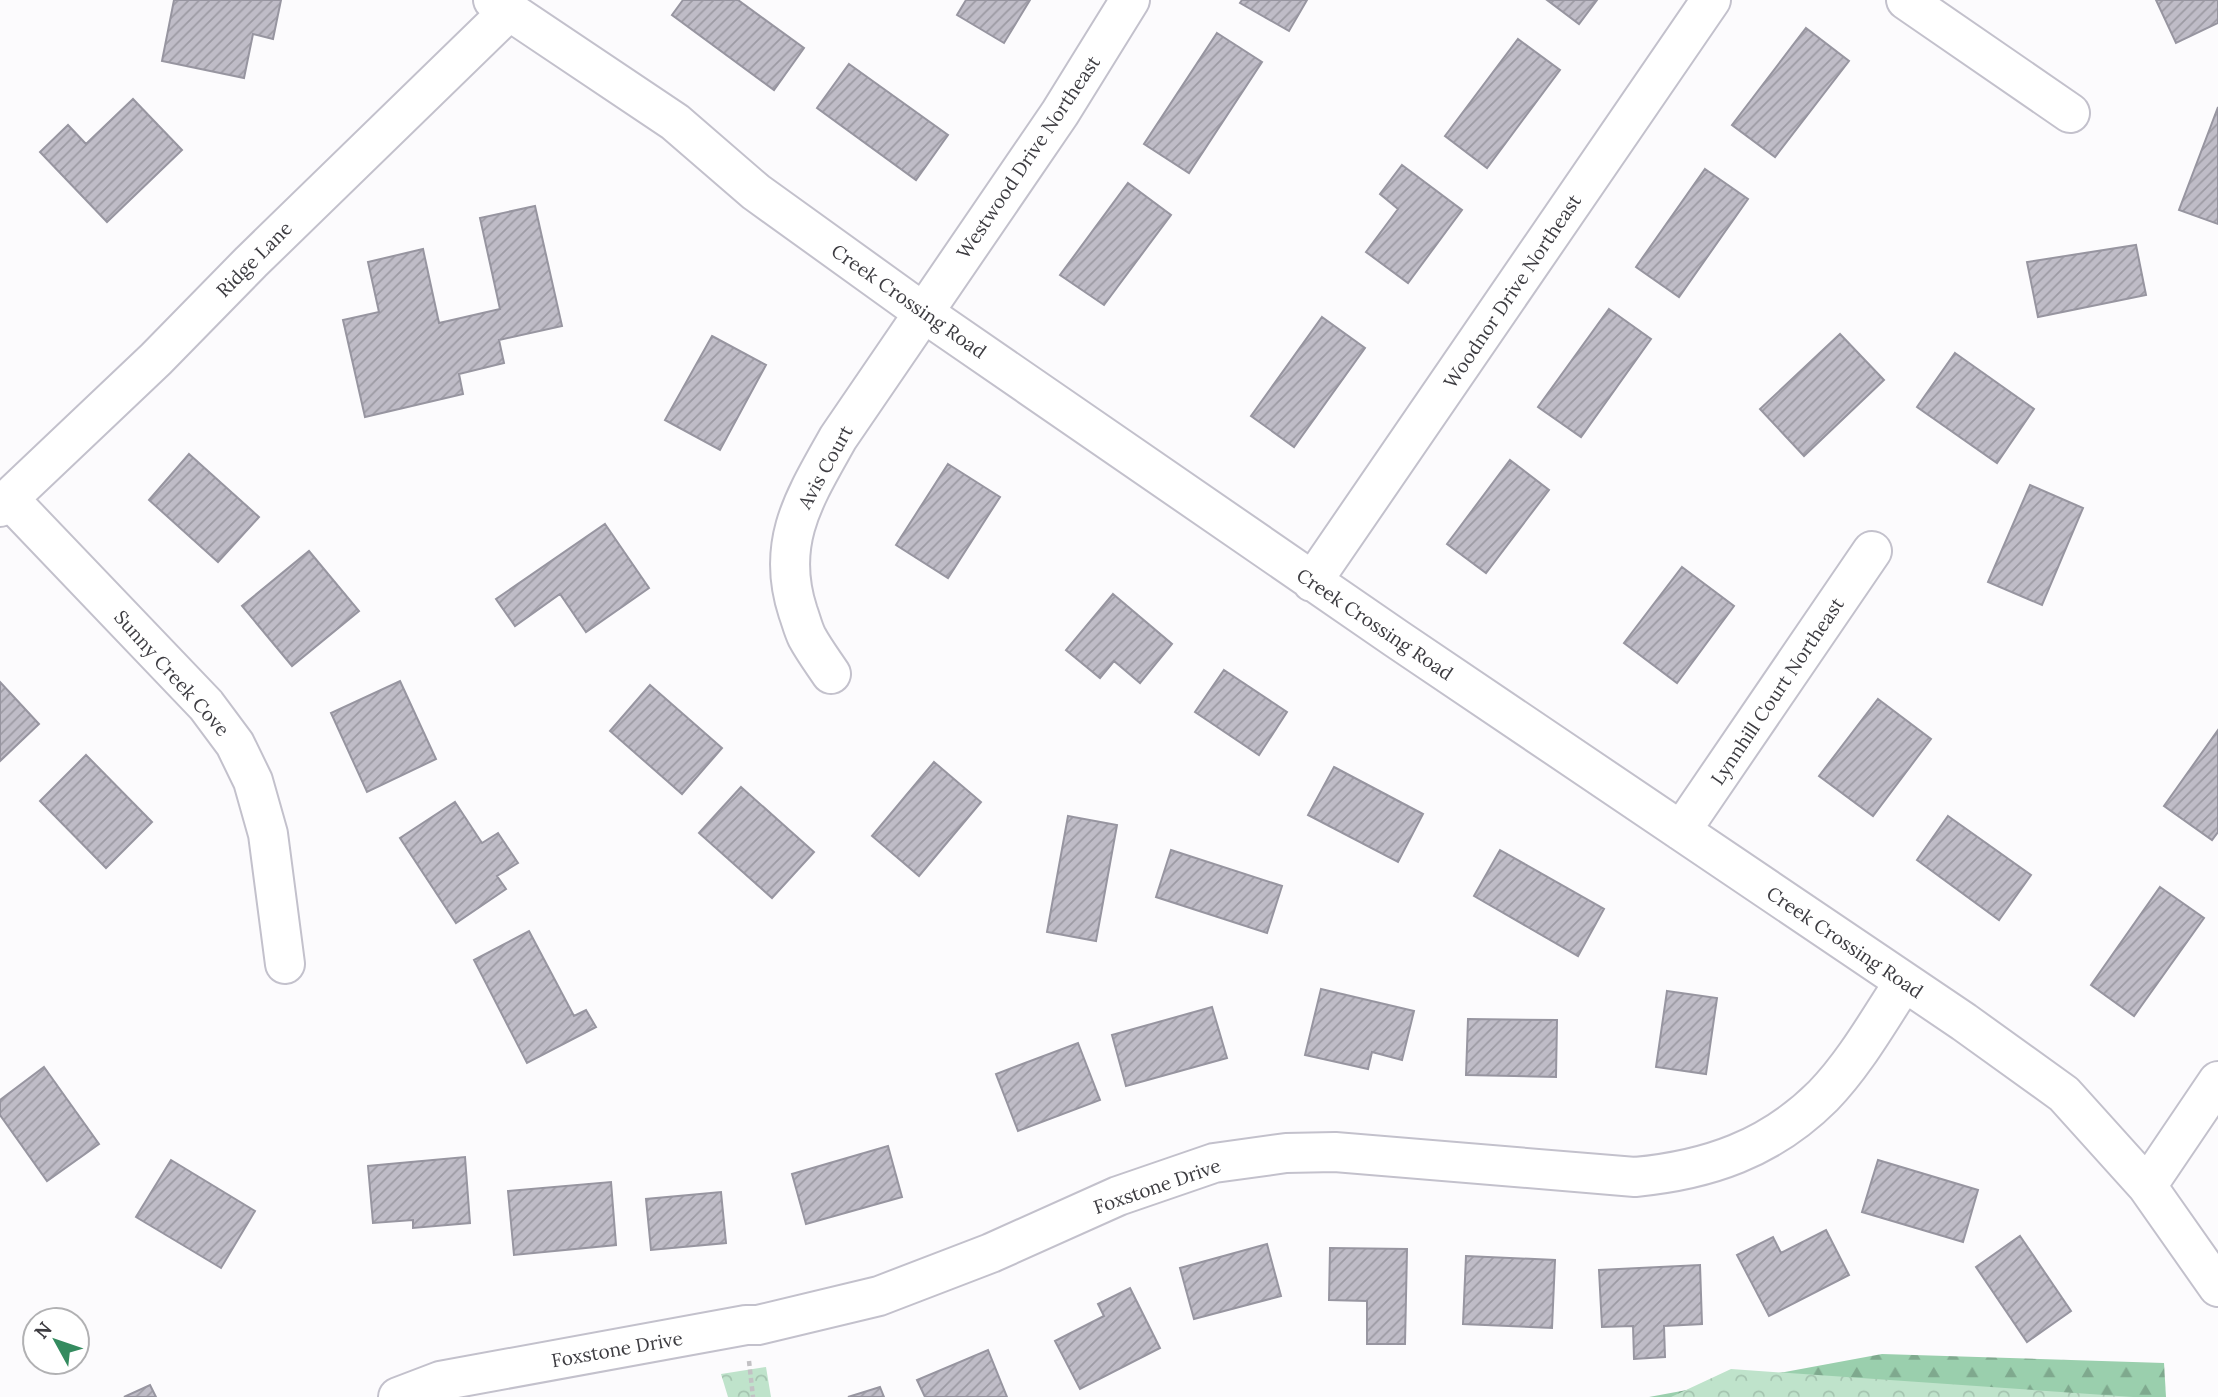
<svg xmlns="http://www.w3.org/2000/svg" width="2218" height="1397" viewBox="0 0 2218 1397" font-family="Lora,serif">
<defs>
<pattern id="forest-firs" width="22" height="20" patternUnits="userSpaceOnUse" patternTransform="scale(1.75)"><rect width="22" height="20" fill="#9acfad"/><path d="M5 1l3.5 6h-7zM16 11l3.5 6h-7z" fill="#7fa98e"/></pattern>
<pattern id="park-crowns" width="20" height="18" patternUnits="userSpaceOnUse" patternTransform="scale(1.75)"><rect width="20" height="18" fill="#bfe3cb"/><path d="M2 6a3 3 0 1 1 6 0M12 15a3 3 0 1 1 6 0" fill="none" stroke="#a5c4b0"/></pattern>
<pattern id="building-hatch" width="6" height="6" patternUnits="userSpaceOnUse" patternTransform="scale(1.75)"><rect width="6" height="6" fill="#bfbcc7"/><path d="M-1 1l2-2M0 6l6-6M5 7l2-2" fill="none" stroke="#9c9aa3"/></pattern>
</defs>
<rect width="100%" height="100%" fill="#fcfbfd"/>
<path fill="url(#forest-firs)" d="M1882,1354L2164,1363L2166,1397H1649Z"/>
<path fill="url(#park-crowns)" d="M766,1367L771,1397H728L721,1374Z
M1731,1369L2133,1397H1671Z"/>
<path fill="url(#building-hatch)" stroke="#9795a0" stroke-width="2" d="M174,0H281L273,39L253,34L244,78L162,61Z
M683,0H738L804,48L774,90L672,15Z
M966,0H1030L1004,43L957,15Z
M1242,0H1307L1289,31L1240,3Z
M1547,0H1597L1579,24Z
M2156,0H2218V23L2176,43Z
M1806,28L1849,61L1775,157L1732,125Z
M1217,33L1262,62L1189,173L1144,144Z
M1518,39L1560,70L1487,168L1445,136Z
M849,64L948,135L916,180L817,108Z
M133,99L182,150L107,222L40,152L68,125L86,144Z
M2218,107V224L2179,210Z
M1402,165L1462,210L1408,283L1366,252L1398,209L1380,194Z
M1705,169L1748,199L1679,297L1636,267Z
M1128,183L1171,215L1104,305L1060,275Z
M535,206L562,326L499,340L504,363L459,374L463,394L365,417L343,320L379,312L368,262L423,249L439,323L500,309L480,218Z
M2136,245L2146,295L2038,317L2027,262Z
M1609,309L1651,339L1581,437L1538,407Z
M1322,317L1365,348L1294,447L1251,416Z
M1840,334L1884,380L1804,456L1760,409Z
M712,336L766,365L720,450L665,420Z
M1955,353L2034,409L1997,463L1917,407Z
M189,454L259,517L218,562L149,500Z
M1510,460L1549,490L1486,573L1447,544Z
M948,464L1000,497L948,578L896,545Z
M2030,485L2083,508L2042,605L1988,582Z
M605,524L649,588L586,632L560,594L515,626L496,599Z
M309,551L359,611L292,666L242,606Z
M1682,567L1734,606L1677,683L1624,643Z
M1113,594L1172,644L1140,683L1114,661L1100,678L1066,650Z
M1224,670L1287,712L1259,755L1195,712Z
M400,681L436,759L367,792L331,713Z
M0,682L39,724L0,761Z
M650,685L722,748L682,794L610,731Z
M1878,699L1931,739L1873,816L1819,776Z
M2218,730V832L2212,840L2164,806Z
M86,755L152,822L106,868L40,801Z
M934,762L981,802L919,876L872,836Z
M1334,767L1423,814L1398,862L1308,815Z
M741,787L814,852L772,898L699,833Z
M455,802L482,843L498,833L518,863L497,876L506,889L456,923L400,838Z
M1068,816L1117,825L1096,941L1047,932Z
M1948,816L2031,875L1999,920L1917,860Z
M1171,850L1282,886L1267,933L1156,897Z
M1500,850L1604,909L1578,956L1474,896Z
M2160,887L2204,918L2134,1016L2091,985Z
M529,931L574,1016L586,1010L596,1027L527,1063L474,960Z
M1321,989L1414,1011L1402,1060L1372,1052L1368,1069L1305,1055Z
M1667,991L1717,998L1706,1074L1656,1067Z
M1212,1007L1227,1058L1126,1086L1112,1035Z
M1468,1019L1557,1020L1556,1077L1466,1075Z
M1078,1043L1100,1100L1018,1131L996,1074Z
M44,1067L99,1144L47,1181L0,1115V1100Z
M888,1146L902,1197L806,1224L792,1174Z
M465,1157L470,1223L413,1228V1220L373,1223L368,1166Z
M171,1160L255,1211L221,1268L136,1217Z
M1878,1160L1978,1190L1963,1242L1862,1212Z
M611,1182L616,1245L514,1255L508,1191Z
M721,1192L726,1243L651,1250L646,1199Z
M1826,1230L1849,1275L1769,1316L1737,1255L1773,1237L1781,1253Z
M2020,1236L2071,1311L2027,1342L1976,1267Z
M1267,1244L1281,1296L1194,1319L1180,1268Z
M1330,1248L1407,1249L1405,1344H1367V1301L1329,1300Z
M1466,1256L1555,1260L1552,1328L1463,1324Z
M1700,1265L1702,1324L1664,1326L1665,1357L1634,1359L1633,1326L1602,1327L1599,1270Z
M1130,1288L1160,1348L1080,1389L1055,1341L1104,1316L1098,1304Z
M988,1350L1007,1397H925L917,1380Z
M150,1385L156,1397H124Z
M880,1387L884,1397H848Z"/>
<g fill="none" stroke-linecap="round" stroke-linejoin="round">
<defs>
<path id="minor" d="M493,0L675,122L756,192L924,313L1397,639L1964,1022L2064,1094L2147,1186L2218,1287
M1906,0L2070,113
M9,499L206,705L235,744L253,781L268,834L285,964
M0,507L156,359L251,262L509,11
M1312,582L1711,0
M831,674C823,662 814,650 807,637C803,629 801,620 798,612C775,542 805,497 838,438L1060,113L1130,0
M1681,831L1872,551
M2147,1186L2218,1081
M398,1397L440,1381L746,1325H758L879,1296L991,1253L1118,1196L1214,1163L1286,1153L1335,1152L1635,1177C1708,1170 1770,1149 1823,1096C1855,1063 1879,1020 1904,982"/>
</defs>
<use href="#minor" stroke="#c3c1cc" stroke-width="42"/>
<path stroke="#c2c1c4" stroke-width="4.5" stroke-dasharray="5 3.5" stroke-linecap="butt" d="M749,1361L753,1397"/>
<use href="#minor" stroke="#fff" stroke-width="38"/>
</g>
<g text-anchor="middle" stroke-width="5" stroke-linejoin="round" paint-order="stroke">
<g font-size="19" fill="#3d3c41" stroke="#fff">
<text transform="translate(1028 157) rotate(-56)" y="7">Westwood Drive Northeast</text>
<text transform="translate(254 259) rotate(-45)" y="7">Ridge Lane</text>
<text transform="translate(1512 291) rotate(-56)" y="7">Woodnor Drive Northeast</text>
<text transform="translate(909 301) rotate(35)" y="7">Creek Crossing Road</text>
<text transform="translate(825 467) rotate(-61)" y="7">Avis Court</text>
<text transform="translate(1375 624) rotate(34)" y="7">Creek Crossing Road</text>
<text transform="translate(172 673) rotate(48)" y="7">Sunny Creek Cove</text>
<text transform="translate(1777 691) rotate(-56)" y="7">Lynnhill Court Northeast</text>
<text transform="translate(1845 942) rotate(34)" y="7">Creek Crossing Road</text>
<text transform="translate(1157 1186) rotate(-19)" y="7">Foxstone Drive</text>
<text transform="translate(617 1349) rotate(-10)" y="7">Foxstone Drive</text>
</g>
</g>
<g transform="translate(56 1341) rotate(310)"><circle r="33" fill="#ffffff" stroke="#b1b1b3" stroke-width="2"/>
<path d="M0-5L12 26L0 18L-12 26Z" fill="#348b5f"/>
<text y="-10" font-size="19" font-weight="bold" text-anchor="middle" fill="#3d3c41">N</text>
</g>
</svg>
